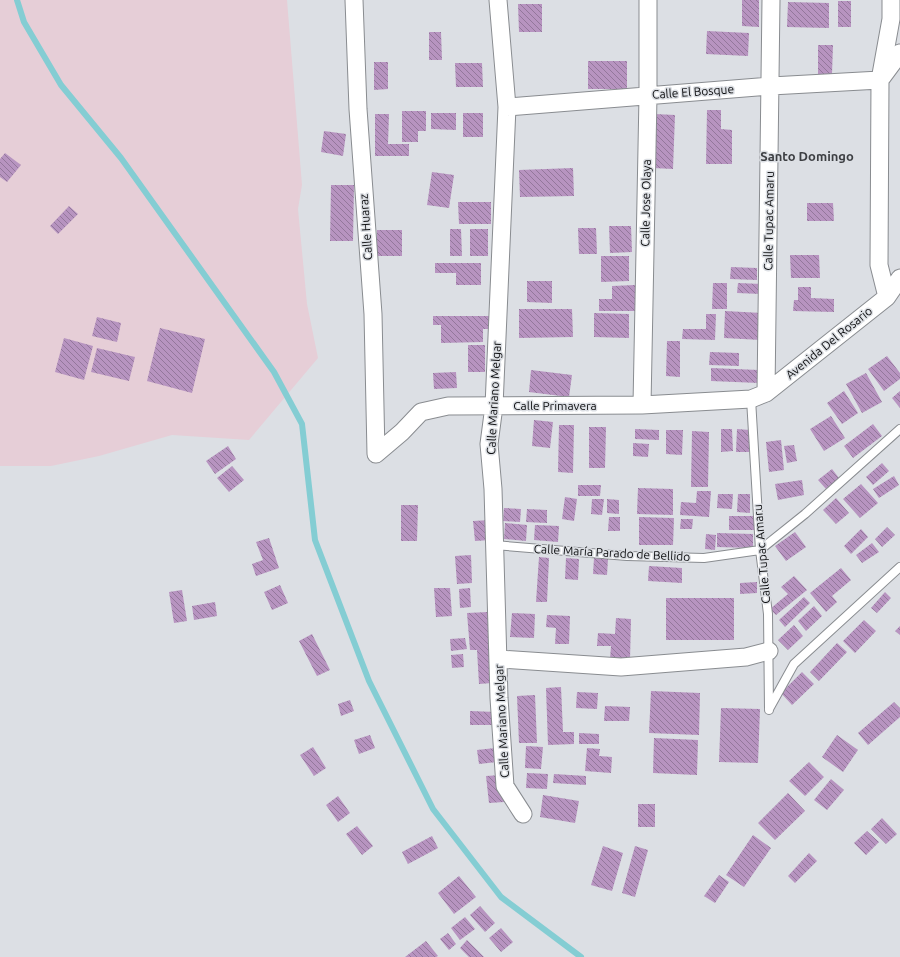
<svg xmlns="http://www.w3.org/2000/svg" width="900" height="957" viewBox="0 0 900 957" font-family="Ubuntu,sans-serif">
<defs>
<pattern id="building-back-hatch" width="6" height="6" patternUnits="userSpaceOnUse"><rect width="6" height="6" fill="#b794c0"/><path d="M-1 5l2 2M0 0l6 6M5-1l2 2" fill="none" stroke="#93779b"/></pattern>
</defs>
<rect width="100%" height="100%" fill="#dcdfe4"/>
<path fill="#e6ced7" d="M0,0H287L302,185L298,209L307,304L318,358L249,440L172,435L99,456L51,466H0Z"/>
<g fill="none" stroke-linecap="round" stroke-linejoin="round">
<path stroke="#84cdd3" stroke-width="6" d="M17,0L24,22L61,85L121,158L274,372L302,424L315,540L369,681L433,809L501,897L581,957"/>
</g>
<path fill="url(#building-back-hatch)" d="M742,0H759V27L742,26Z
M838,1H851V27H838Z
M788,2L829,3V28L787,27Z
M518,4H542V32H519Z
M707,31L749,33L748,56L706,54Z
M429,32H441L442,60H429Z
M818,45H833L832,74H818Z
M588,61H627V89H588Z
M374,62H388V89L374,90Z
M455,63H482L483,87H456Z
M707,110H721V129L732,130V164H706Z
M402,111H426V131H418V142H402Z
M431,113H456V130L431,129Z
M463,113H483V137H463Z
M375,114H389L388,144H409V156H375Z
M655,114L675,115L673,169L653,168Z
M324,131L346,134L343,156L321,152Z
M5,153L21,165L7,182L0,177V159Z
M573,168L574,196L520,197L519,170Z
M432,172L454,175L449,208L427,205Z
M331,185H354L353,241H330Z
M458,202H491V224H459Z
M807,203H833L834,221H807Z
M69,206L78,214L58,234L50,226Z
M609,226H631L632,252L610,253Z
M578,228H596L597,254H579Z
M450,229H461L462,256H450Z
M470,229H488V256H470Z
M377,230H402V256H377Z
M790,255H819L820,278H791Z
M601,256H629V281L601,282Z
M435,263H481V285H456V273H435Z
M731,267L757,268V280L730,279Z
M527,281H552V303L527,302Z
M713,283H727V309H712Z
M738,283L762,284L761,294L737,293Z
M635,285V311H599V299H612V286Z
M798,287H811V298L834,299V312L793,311L794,300H798Z
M519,309H572L573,337L519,338Z
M725,311L762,313L761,340L724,338Z
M594,313L629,314V338L594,337Z
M706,314H716L715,340L682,339L683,329H706Z
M433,316H490V329H483V342L441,343V325H433Z
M97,317L121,323L117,342L92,336Z
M160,328L205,339L192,393L147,381Z
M64,338L93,346L84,380L55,372Z
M667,341H680V377L666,376Z
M468,345H485V372H468Z
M97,348L135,357L129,381L91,372Z
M710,352L739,353V366L709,365Z
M887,356L900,373V379L884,391L868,369Z
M711,368L759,370V383L711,381Z
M531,370L572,375L569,397L529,392Z
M456,372L457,388L434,389L433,373Z
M866,373L882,402L862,413L846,384Z
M844,391L858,413L842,424L827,403Z
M900,391V408L892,398Z
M831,416L845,438L824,451L810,429Z
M534,420L553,422L550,448L532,446Z
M873,424L882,436L853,458L844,446Z
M559,425H574L573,473L558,472Z
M589,427H606L605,468H589Z
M635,429L659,430V440L635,439Z
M721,429H732L733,451L721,452Z
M737,429L750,430L749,452H736Z
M666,430H683L682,455L666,454Z
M692,431L709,432L708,487H691Z
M781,440L784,470L769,472L766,442Z
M633,443L649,444L648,457L633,456Z
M794,445L797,461L787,463L784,446Z
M228,446L236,459L215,474L206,461Z
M882,463L889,471L873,485L866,477Z
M232,466L244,480L229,492L217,478Z
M832,469L839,478L826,489L818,480Z
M894,476L899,485L879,498L873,489Z
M802,480L804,495L778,500L775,484Z
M861,484L878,503L860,518L843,499Z
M578,485H601L600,496H578Z
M638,488L673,489V515L637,514Z
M697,491H711L709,517L680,515L681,502L696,503Z
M718,494H733L732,509L717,508Z
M738,494H750V513L737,512Z
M565,497L577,499L574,521L562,519Z
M836,498L849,513L836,524L823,510Z
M592,499H604L602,515L591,514Z
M607,499L619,500V514L607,513Z
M401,505H418L417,541H401Z
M504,508L521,509L520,522L503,521Z
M527,509L547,510V523L526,522Z
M729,516H755V530H729Z
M609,517H620V531H608Z
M639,517L674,518L673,545H639Z
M681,519H693L692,529H680Z
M490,520L491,540L475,541L473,521Z
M505,523L527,525L526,541L504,539Z
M535,525L559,526L558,542L534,540Z
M887,527L895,535L882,547L875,539Z
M861,529L868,537L851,554L844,546Z
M795,532L806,547L786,561L775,546Z
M717,533L753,534V548L717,547Z
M706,534L716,535L715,550L705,549Z
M269,538L279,568L256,576L252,564L263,560L256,542Z
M872,543L879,552L862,563L856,555Z
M471,555L472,583L457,584L455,556Z
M539,557L549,558L547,602H536Z
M566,558L579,559L578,580L565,579Z
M594,558L608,559L607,575L593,574Z
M649,566L682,568V583L648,581Z
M841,568L851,580L832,596L837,602L826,612L810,593Z
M794,576L807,590L776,615L770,609L788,594L781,587Z
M757,582V593L740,594V583Z
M280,585L288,603L272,610L264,592Z
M434,588H450L452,616L436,617Z
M470,588L471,607L460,608L459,589Z
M182,590L187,621L174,623L169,592Z
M885,592L891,598L877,613L871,608Z
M804,597L810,603L785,627L779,620Z
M666,598H734V640H666Z
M215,602L217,616L194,620L192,606Z
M814,606L822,616L806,631L798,621Z
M488,612L492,683L479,684L477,650H470L467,613Z
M512,613L535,614L534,638L510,637Z
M547,615L570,616L569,644H555L556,628L546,627Z
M616,618L631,619L630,660L610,659L611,646H597L598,633L615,634Z
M864,620L876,631L855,653L843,641Z
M794,625L803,636L788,650L778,640Z
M900,626V635L895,631Z
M312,634L330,670L317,676L299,641Z
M465,638L467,649L451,651L450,639Z
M837,643L847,652L819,681L810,672Z
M463,654L464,667L452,668L451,655Z
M802,672L814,684L792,705L781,693Z
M561,687L563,732H574V744L548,745L546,688Z
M651,691L700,693L699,735L649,733Z
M577,692L598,693L597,709L576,708Z
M535,695L537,743H519L517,696Z
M350,700L354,711L341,716L338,704Z
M894,702L900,708V717L868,745L858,733Z
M605,706L630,707L629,721H604Z
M721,708L760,709L758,763L719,762Z
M470,711L496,712L495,725H470Z
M579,733L599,734V744H579Z
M370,735L375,748L359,754L354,740Z
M837,735L858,750L843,772L822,757Z
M654,738L698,740L697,775L653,773Z
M526,746L543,747L541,769L525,768Z
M313,747L326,768L314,776L300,755Z
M495,748L497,762L479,764L477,750Z
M587,748L600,749L599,756L612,757L611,773L585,771Z
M809,762L824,777L805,796L789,781Z
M527,773L548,774L547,789L526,788Z
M554,774L586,776V785L553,783Z
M501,775L504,802L489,803L486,776Z
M831,779L844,790L827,810L814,800Z
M788,793L805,811L775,840L758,823Z
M543,795L579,801L575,823L540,817Z
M338,796L350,813L338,822L326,805Z
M638,804H655V827H638Z
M882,818L897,834L886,844L871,829Z
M357,826L373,846L362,855L346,834Z
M867,831L879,842L866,855L854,843Z
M753,835L771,848L744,887L726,875Z
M432,836L438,848L408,864L402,852Z
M603,846L623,853L612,891L591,885Z
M635,846L648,850L635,897L622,893Z
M809,853L817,861L795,883L788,876Z
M719,875L729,882L715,903L704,896Z
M459,876L476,897L454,914L438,893Z
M480,906L495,923L485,932L470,915Z
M465,917L475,929L460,940L451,928Z
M501,928L513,942L501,952L489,938Z
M448,933L456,944L449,950L440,939Z
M467,940L484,957H469L460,948Z
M426,941L438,956L436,957H405Z"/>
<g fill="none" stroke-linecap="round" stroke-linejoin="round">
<defs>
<path id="service" d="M751,399L760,550L768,614L769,710
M494,545L627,556L704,558L760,550L805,514L900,429
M769,709L794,664L900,567"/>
<path id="minor" d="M354,0L358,109L373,314L376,454
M498,0L507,107L494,406L489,444L493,489L499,698L505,786L523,814
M507,107L771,86L880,80L900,53
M887,297L879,265L880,80L891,19V0
M766,393L771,0
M642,405L648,96V0
M376,454L402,432L421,412L448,406L642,405L751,399L766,393L887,297L900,278
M499,659L621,667L746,657L769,651"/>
</defs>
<use href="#service" stroke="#898c90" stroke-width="10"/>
<use href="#minor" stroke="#898c90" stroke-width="19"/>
<use href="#service" stroke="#fff" stroke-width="8"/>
<use href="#minor" stroke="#fff" stroke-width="17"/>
</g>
<g text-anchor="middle" stroke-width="3" stroke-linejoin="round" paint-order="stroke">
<g font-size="12" fill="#0d0e10" stroke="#dcdfe4">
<text transform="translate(693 92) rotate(-4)" y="4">Calle El Bosque</text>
<text transform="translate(646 203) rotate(-89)" y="4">Calle Jose Olaya</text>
<text transform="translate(769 221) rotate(-89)" y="4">Calle Tupac Amaru</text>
<text transform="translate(366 227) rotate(-94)" y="4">Calle Huaraz</text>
<text transform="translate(829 343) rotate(-39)" y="4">Avenida Del Rosario</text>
<text transform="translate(494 398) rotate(-87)" y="4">Calle Mariano Melgar</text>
<text x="555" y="410">Calle Primavera</text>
<text transform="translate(612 553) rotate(3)" y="4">Calle María Parado de Bellido</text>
<text transform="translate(762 554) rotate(-95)" y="4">Calle Tupac Amaru</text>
<text transform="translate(502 721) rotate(-93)" y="4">Calle Mariano Melgar</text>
</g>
<g font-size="13" font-weight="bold" fill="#3d3f43" stroke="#dcdfe4">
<text x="807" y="161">Santo Domingo</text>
</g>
</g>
</svg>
